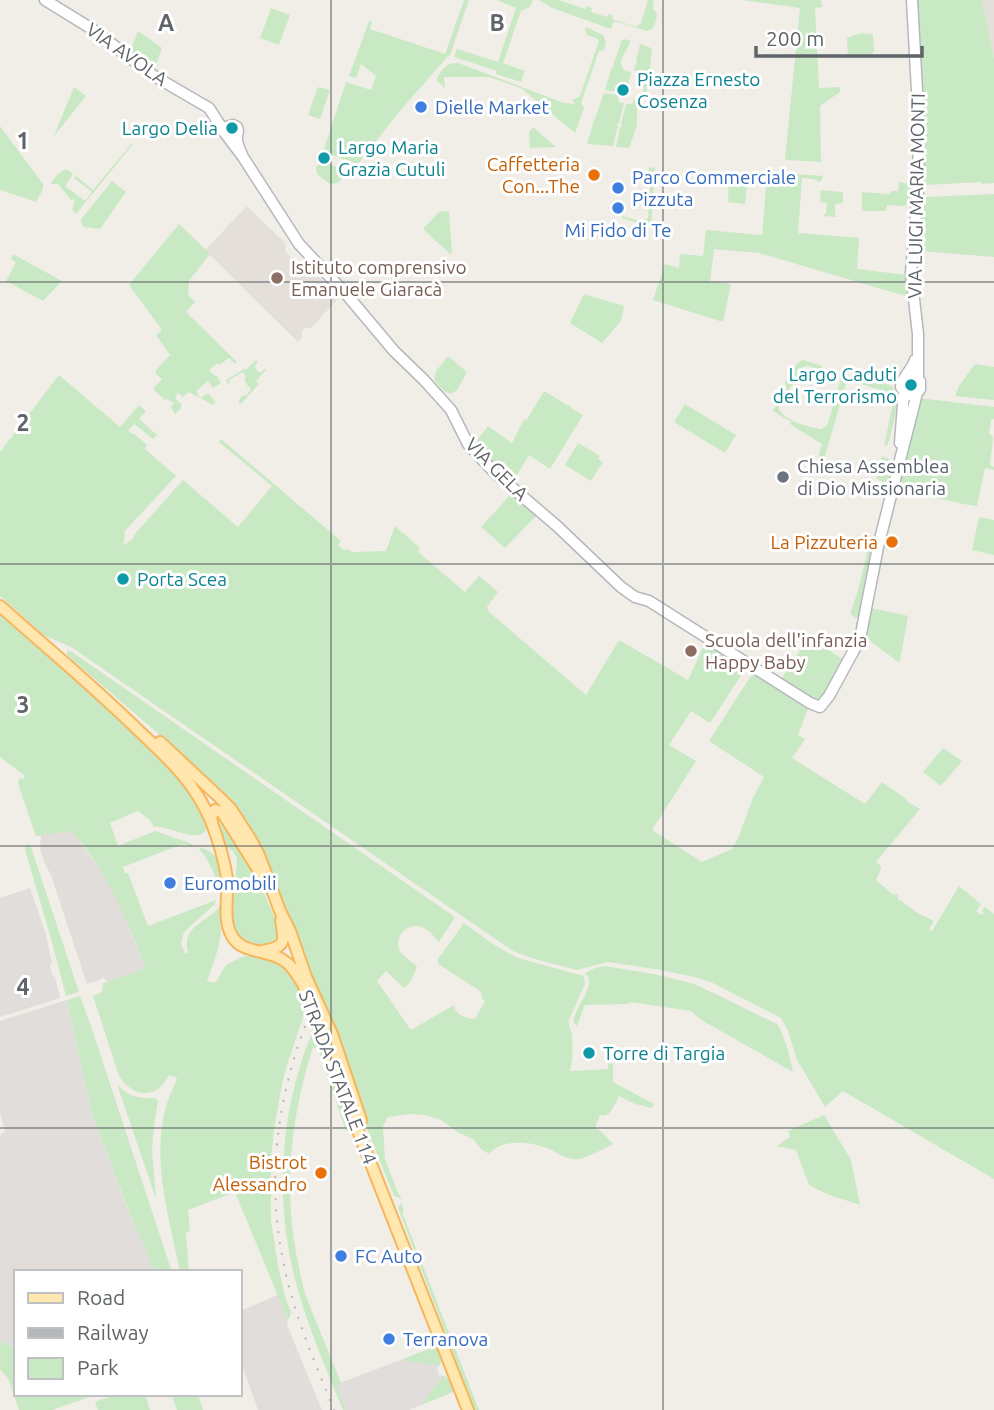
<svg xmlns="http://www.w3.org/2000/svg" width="994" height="1410" viewBox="0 0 994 1410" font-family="Ubuntu,sans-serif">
<rect width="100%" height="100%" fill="#f1eee8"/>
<path fill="#e0ddda" d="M18,783L72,831L104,875L119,902L145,968L108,982L103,977L100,980L87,984L51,875L45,864L40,849L41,836H36Z
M30,888L46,935L52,964L50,966L51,971L53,976L55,977L60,998L0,1017V898Z
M67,1000L92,1114L132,1221H134L155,1272H16V1349L0,1341V1136L5,1131L0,1112V1021Z
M278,1295L287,1317H288L287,1325L322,1410H258L244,1371L240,1372V1311Z
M437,1346L442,1359L437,1369L439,1375L449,1378L455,1391L409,1410H346L335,1385Z"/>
<path fill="#e4dfd9" d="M982,0H994V58Z
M247,206L285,243L286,247L285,251L298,264L303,263L307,264L337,295V300L311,328H305L302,331V337L298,342L205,250Z"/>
<path fill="#c9e9c4" d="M464,0H469L450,55H449L399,112L358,164L326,153L324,149L346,82L371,90L376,76L361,64L356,78L349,76L369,21L372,22L370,29L445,54Z
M496,0H533L530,7L521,11L503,63L525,71L521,82L496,74L497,71L454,57L457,49L498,62L516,8Z
M539,0H559L585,9L587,6L592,8L591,12L607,17L609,14L613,15L612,19L636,27L641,23L648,0H654L653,9L657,14C656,22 655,29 647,31L614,21L611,29L552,8Z
M741,0H821L822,7L815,8L819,88L840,87V92L820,106L821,162L785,160L800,8Z
M918,0H982L994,58V183L981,184V182L926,185L924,183V130Z
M271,8L290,15L279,45L260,38Z
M586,27L603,35L606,42L604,50L599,51L581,103L584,108L575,133L521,88L489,77H444L445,89L442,85L437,81C439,70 447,62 458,63L564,103L576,104L572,100L580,96L599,41L596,38L587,35L585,30Z
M138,31L162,48L155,67L130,51Z
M861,33L873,34L874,52L872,53V55L848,57L847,38Z
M624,39L631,41L621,60V64L624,70L631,72L628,87H622L619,92L605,90L612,67L614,68L613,65L622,40Z
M640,44L651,48L652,50L650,69L648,70L649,72L646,98L643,97C644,87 644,75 634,70L635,65L637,64L636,62Z
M74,87L86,96L54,136Z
M319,87L330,90L320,119L308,115L317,89Z
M604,93L618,95L619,102L624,103L619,123L617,124L618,126L613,146L587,144L595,117H597L596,115Z
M635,98L639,99L637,106V125L629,148L616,147L620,127H622L621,124L626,104H632Z
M0,126L43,184V189L36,202L1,190L0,191Z
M533,127L556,147L530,148L529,132Z
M132,143L133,144L76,214L72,209L75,201L73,199L71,200L58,184H52L51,183C54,178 61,170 67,169L73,174L65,186L85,201L92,192L74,178L76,176L93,190Z
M324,162L339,168L343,171V178L337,183L330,184L317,174L316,167L320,163Z
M649,167L655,168L651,227L622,218V216L644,222L646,219H648L651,177L648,176Z
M797,174L823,176L822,180L819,182L814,179L802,178L798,233L859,238L857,269L907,275L909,297L759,253L714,249L710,281L731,284L723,322L653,300L665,264L679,268L680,254L703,256L706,230L762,235L767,175L796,178Z
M112,181L126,192L100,229L84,227L81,222L82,218Z
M729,181L747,183L745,204L728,202Z
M899,182L906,183L912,188L914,187L912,203L903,206L887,205L886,211H862V192L890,194L891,191H898Z
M821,190L843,192V203L835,204V214L837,217L824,216L823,215L826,213L827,203L820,202Z
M994,194V257L921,251L917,248L922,200L926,197Z
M449,211L452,253L450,254L423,229L439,212Z
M179,224L210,254L188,282L189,284L188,295L195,302L186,312L237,362L235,364L229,358L219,365L217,363L209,370L215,376H217L221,383L213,388L208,381L196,391L200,398L208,393L216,402L212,405L211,404L189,392L183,397L178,393L175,398L181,404V408L175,414L171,407L174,403L167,399L165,400L153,389L162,379L156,374V370L170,355L156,335L162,330L129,285Z
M13,254L62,281L43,301L6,281L16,262L11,259Z
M584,294L624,306L621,321L602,343L570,323Z
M448,356L467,372L457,390L451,394L444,391L434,380L436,371Z
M256,360L258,362L254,367L260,373L265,369L266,370L256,381L259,384L241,404L238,402L242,396L247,395L251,389L247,385L244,378L246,377L243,372L229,380L230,383L228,384L226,380L244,369L246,370Z
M804,360L822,366V367L820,369L807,366L803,367L778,408C787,422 805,426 821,429L827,426L842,375L848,377L822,466L816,465L822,444L790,424L791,422L773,411L787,388L785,383L790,375L792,376L794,374L792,372C795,367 797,361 804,360Z
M975,364L994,367V400L955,396L959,386Z
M59,375L120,427L139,405L146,411L139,419L157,435L153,439L134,424L128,431L132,434L133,433L147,445L145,449L176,476L125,531L124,545L133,539L134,535L183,480L238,527L272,486L219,442L221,439L341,541L338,545L344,550L348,549L352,552L386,551L395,526L420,548L418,552L465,592L479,576L498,592L487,607L488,611L586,695L619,640L688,680L706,641L746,668L710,723L691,711L669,745L696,761L652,830L702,862L732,849L738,838L753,798L764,777L709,741L754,671L809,706L798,735L805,739L792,758L865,804L882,782L906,799L908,802L920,809L876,862L880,865L881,869L876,880L893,895L896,894L898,895L897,898L919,914L934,921L929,929L932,931L959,886L981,904L976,911L981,915L984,914L982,910L985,907L994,914V1179L843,1091L825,1107L797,1060L788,1031L781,1018L711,982L694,977L661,970L608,962L577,970L531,958L513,951L71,647L45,636L0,596V452Z
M849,377L868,383L870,380C877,381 887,383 892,387C903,396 891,432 888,444L884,447L893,402L892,396L887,392L848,380Z
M544,391L567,405L571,406V408L583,415L550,469L529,455L512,484L473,446L488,426L512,443L524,419L526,421Z
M919,398L994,407V419L991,420L989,433L993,438L990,465L994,467V470L985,468L977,506L963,504L897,489Z
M685,404L736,435L725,453L674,422Z
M578,443L600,456L598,459L603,462L591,481L565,465Z
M882,456L895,462L889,478L881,488L882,481L877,479Z
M513,492L538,514L505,548L481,527Z
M979,517L994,520V555L972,550Z
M869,545L872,550L861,615L856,618L850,614L858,591Z
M871,608L908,616L900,661L898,662L865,637Z
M0,611L105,703L120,720L178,773L207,821C209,851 168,824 154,827L150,820L138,811L110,823L118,846L155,831L192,844L191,847L185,844L180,845L123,867L125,874L128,873L148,926L216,900L215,904L184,932L181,944L185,953L186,954L188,952C179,922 220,920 222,899C222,892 218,884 216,878C211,867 207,857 199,849L200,847C207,850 214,853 218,860C223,870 222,882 222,893C223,930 221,946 207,981L215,983L226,965L241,957L253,955L278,960L295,978L306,1009L287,1065L282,1084L274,1130L271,1158V1221L278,1266L285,1296L291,1313L289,1319L287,1318L235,1192L188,1210L190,1231L186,1233L189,1272H180C170,1222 154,1170 163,1120C165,1105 172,1091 177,1078L169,1075C157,1100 133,1098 119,1076L93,996L102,992L103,983L140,970L145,967C127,919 107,870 71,831L36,836L18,783L19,778L23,779L25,776L0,757Z
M809,637L844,660C836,674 830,693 816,701L726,646L727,643L782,678Z
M67,650L72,652L455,917L439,942C434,936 428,929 421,927C407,922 393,937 400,951C404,958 413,961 417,967L411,981L404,988L386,971L377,981L411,1030L454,1005C455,1015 467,1019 475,1019L485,1001L483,1000L480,991L438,964V959L464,923L496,946L518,958L584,976L585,984L569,1020C568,1027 572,1030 572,1036C573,1048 573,1059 570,1071L608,1069V1063L613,1064V1082L654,1104L652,1108L635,1104L619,1096C614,1105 611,1118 600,1115L595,1128L602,1132L613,1144C603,1149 583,1161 572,1159C563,1158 555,1151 547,1148C529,1141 502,1139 489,1154L481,1149L473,1139L459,1133L441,1120L425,1115L411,1114L388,1117L383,1126L385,1159L398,1193L402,1199L394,1196L369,1134L331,1021L319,991L308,974L299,942L266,859L249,827L234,807L183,755L67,655Z
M943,748L962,761L941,786L923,772Z
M219,813L256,874L282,936L281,940L268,947L241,941L232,928L237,859L233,851L224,845L215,817Z
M27,844L31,847L79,992L66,996L50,935L25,850Z
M604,966L654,974L695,984L777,1024C784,1034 791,1060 793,1072L703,1021L691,1011L630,1002L628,1004L585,1005L577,1026L573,1022C576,1007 587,995 589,984C590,978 588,977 585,973L595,968Z
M80,996L91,1026L172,1272H155L134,1222H133L92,1114L67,1000Z
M315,1029L355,1129L346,1131L318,1049L313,1047C291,1116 283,1187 297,1258C300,1271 302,1286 307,1299C318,1327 330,1355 341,1383L336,1385L346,1410H343C325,1366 305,1321 294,1275C274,1193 281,1107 313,1030Z
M117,1084C128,1097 139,1099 155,1098L158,1101L154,1127L152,1150L156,1199Z
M824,1115L851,1160L860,1205L827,1194L809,1185L796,1150L777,1146L790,1137L788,1131Z
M401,1203L404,1211L402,1212L479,1410H475L398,1208Z
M0,1341L16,1349V1394H98L52,1410H19L8,1378L0,1370Z
M437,1346L442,1359L439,1366L435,1364L434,1365L401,1360Z
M443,1376L449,1378L455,1391L421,1405L439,1381L442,1380Z
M118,1394H145L150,1410H98L95,1402Z
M171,1394H198L203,1410H177Z"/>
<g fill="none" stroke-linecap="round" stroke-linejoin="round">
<defs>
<path id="secondary" d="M45,0L92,29L154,76L209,108L225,133
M912,0L919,127L918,191L911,273L918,334V379
M243,157L225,133L226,127L233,125L237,127L238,131C235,141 239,148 243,157L299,244L347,295L394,351L424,380L451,410L468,444L495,473L557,526L621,587L635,597L649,601L810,703L820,707L829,696L860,639L878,547L917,393
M906,377L914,376L920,381V389C917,395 912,396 906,394L901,387C902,377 912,370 915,360
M900,443L904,392"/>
<path id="primary" d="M0,606C45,646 92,685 135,727C167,758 193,779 211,821C218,839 224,859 227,878C229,896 222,919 232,936C242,954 266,949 283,960C292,965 297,975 303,984L362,1141L468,1410
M160,742L219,797L231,809L251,840L259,855L280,911L290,931L306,977L332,1034L361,1120
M212,822L211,817L215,810L222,812L262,876
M262,951C286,947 285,942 281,920"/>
</defs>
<use href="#secondary" stroke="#b4b8bc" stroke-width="13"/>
<use href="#primary" stroke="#f6b65c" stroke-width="14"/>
<use href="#secondary" stroke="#fff" stroke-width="10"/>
<use href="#primary" stroke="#ffe7af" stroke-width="10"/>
<path stroke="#b6b7b8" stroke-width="2" stroke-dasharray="2 9" stroke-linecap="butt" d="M305,1026C272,1116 265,1201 291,1294C302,1334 319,1372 334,1410"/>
</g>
<path fill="none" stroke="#5f6468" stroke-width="2" stroke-opacity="0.55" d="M331,0V1410M663,0V1410M0,282H994M0,564H994M0,846H994M0,1128H994"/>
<g fill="#0f9aa8" stroke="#fff" stroke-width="2.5">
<circle cx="623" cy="90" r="7"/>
<circle cx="232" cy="128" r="7"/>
<circle cx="324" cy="158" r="7"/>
<circle cx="911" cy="385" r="7"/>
<circle cx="123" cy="579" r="7"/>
<circle cx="589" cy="1053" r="7"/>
</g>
<g fill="#3f7fe0" stroke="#fff" stroke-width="2.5">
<circle cx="421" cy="107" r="7"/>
<circle cx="618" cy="188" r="7"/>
<circle cx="618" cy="208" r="7"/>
<circle cx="170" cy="883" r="7"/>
<circle cx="341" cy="1256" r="7"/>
<circle cx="389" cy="1339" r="7"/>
</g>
<g fill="#e8710a" stroke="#fff" stroke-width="2.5">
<circle cx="594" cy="175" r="7"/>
<circle cx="892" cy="542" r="7"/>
<circle cx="321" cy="1173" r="7"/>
</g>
<g fill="#8d6e63" stroke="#fff" stroke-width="2.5">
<circle cx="277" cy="278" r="7"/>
<circle cx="691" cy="651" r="7"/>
</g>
<circle fill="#6b7280" stroke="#fff" stroke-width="2.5" cx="783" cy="477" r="7"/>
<g text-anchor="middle" stroke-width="6" stroke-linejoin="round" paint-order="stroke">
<g font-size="19" fill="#5f6468" stroke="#fff">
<text transform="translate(127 54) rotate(35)" y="7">VIA AVOLA</text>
<text transform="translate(916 196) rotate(-89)" y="7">VIA LUIGI MARIA MONTI</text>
<text transform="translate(497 469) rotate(45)" y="7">VIA GELA</text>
<text transform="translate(338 1077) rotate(69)" y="7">STRADA STATALE 114</text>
</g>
<g font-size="19" fill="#0d838f" stroke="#fff" text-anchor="start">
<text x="637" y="86">Piazza Ernesto<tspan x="637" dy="22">Cosenza</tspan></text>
<text x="218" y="135" text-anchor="end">Largo Delia</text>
<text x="338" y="154">Largo Maria<tspan x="338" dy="22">Grazia Cutuli</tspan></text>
<text x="897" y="381" text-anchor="end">Largo Caduti<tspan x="897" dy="22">del Terrorismo</tspan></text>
<text x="137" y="586">Porta Scea</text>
<text x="603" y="1060">Torre di Targia</text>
</g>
<g font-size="19" fill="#366cbe" stroke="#fff" text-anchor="start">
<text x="435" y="114">Dielle Market</text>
<text x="632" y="184">Parco Commerciale<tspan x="632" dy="22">Pizzuta</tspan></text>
<text x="618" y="237" text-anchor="middle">Mi Fido di Te</text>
<text x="184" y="890">Euromobili</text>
<text x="355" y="1263">FC Auto</text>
<text x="403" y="1346">Terranova</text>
</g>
<g font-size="19" fill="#c56008" stroke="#fff" text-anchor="end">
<text x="580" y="171">Caffetteria<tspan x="580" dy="22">Con...The</tspan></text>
<text x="878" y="549">La Pizzuteria</text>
<text x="307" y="1169">Bistrot<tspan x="307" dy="22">Alessandro</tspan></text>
</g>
<g font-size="19" fill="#785e54" stroke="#fff" text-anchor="start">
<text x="291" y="274">Istituto comprensivo<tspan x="291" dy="22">Emanuele Giaracà</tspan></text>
<text x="705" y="647">Scuola dell'infanzia<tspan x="705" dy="22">Happy Baby</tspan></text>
</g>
<g font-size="19" fill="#5b616d" stroke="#fff" text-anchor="start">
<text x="797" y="473">Chiesa Assemblea<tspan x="797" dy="22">di Dio Missionaria</tspan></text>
</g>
</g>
<g font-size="23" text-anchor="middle" font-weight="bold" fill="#5f6468" stroke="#fff" stroke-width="6" stroke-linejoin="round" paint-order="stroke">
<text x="166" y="31">A</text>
<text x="497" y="31">B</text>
<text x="23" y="149">1</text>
<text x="23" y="431">2</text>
<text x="23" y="713">3</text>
<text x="23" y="995">4</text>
</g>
<rect x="14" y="1270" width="228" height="126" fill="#ffffff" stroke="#bfc1c3" stroke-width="2"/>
<rect x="28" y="1293" width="35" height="10" fill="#ffe7af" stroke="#bfc1c3" stroke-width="2"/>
<text x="77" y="1305" font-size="21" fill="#5f6468">Road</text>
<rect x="28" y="1328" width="35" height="10" fill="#b6b7b8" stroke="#bfc1c3" stroke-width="2"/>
<text x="77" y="1340" font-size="21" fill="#5f6468">Railway</text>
<rect x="28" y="1358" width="35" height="21" fill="#c9e9c4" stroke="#bfc1c3" stroke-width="2"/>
<text x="77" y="1375" font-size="21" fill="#5f6468">Park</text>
<path d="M756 46v10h166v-10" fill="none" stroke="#5f6468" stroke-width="3.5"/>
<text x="766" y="46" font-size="21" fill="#5f6468" stroke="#ffffff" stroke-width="5" paint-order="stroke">200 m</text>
</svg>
